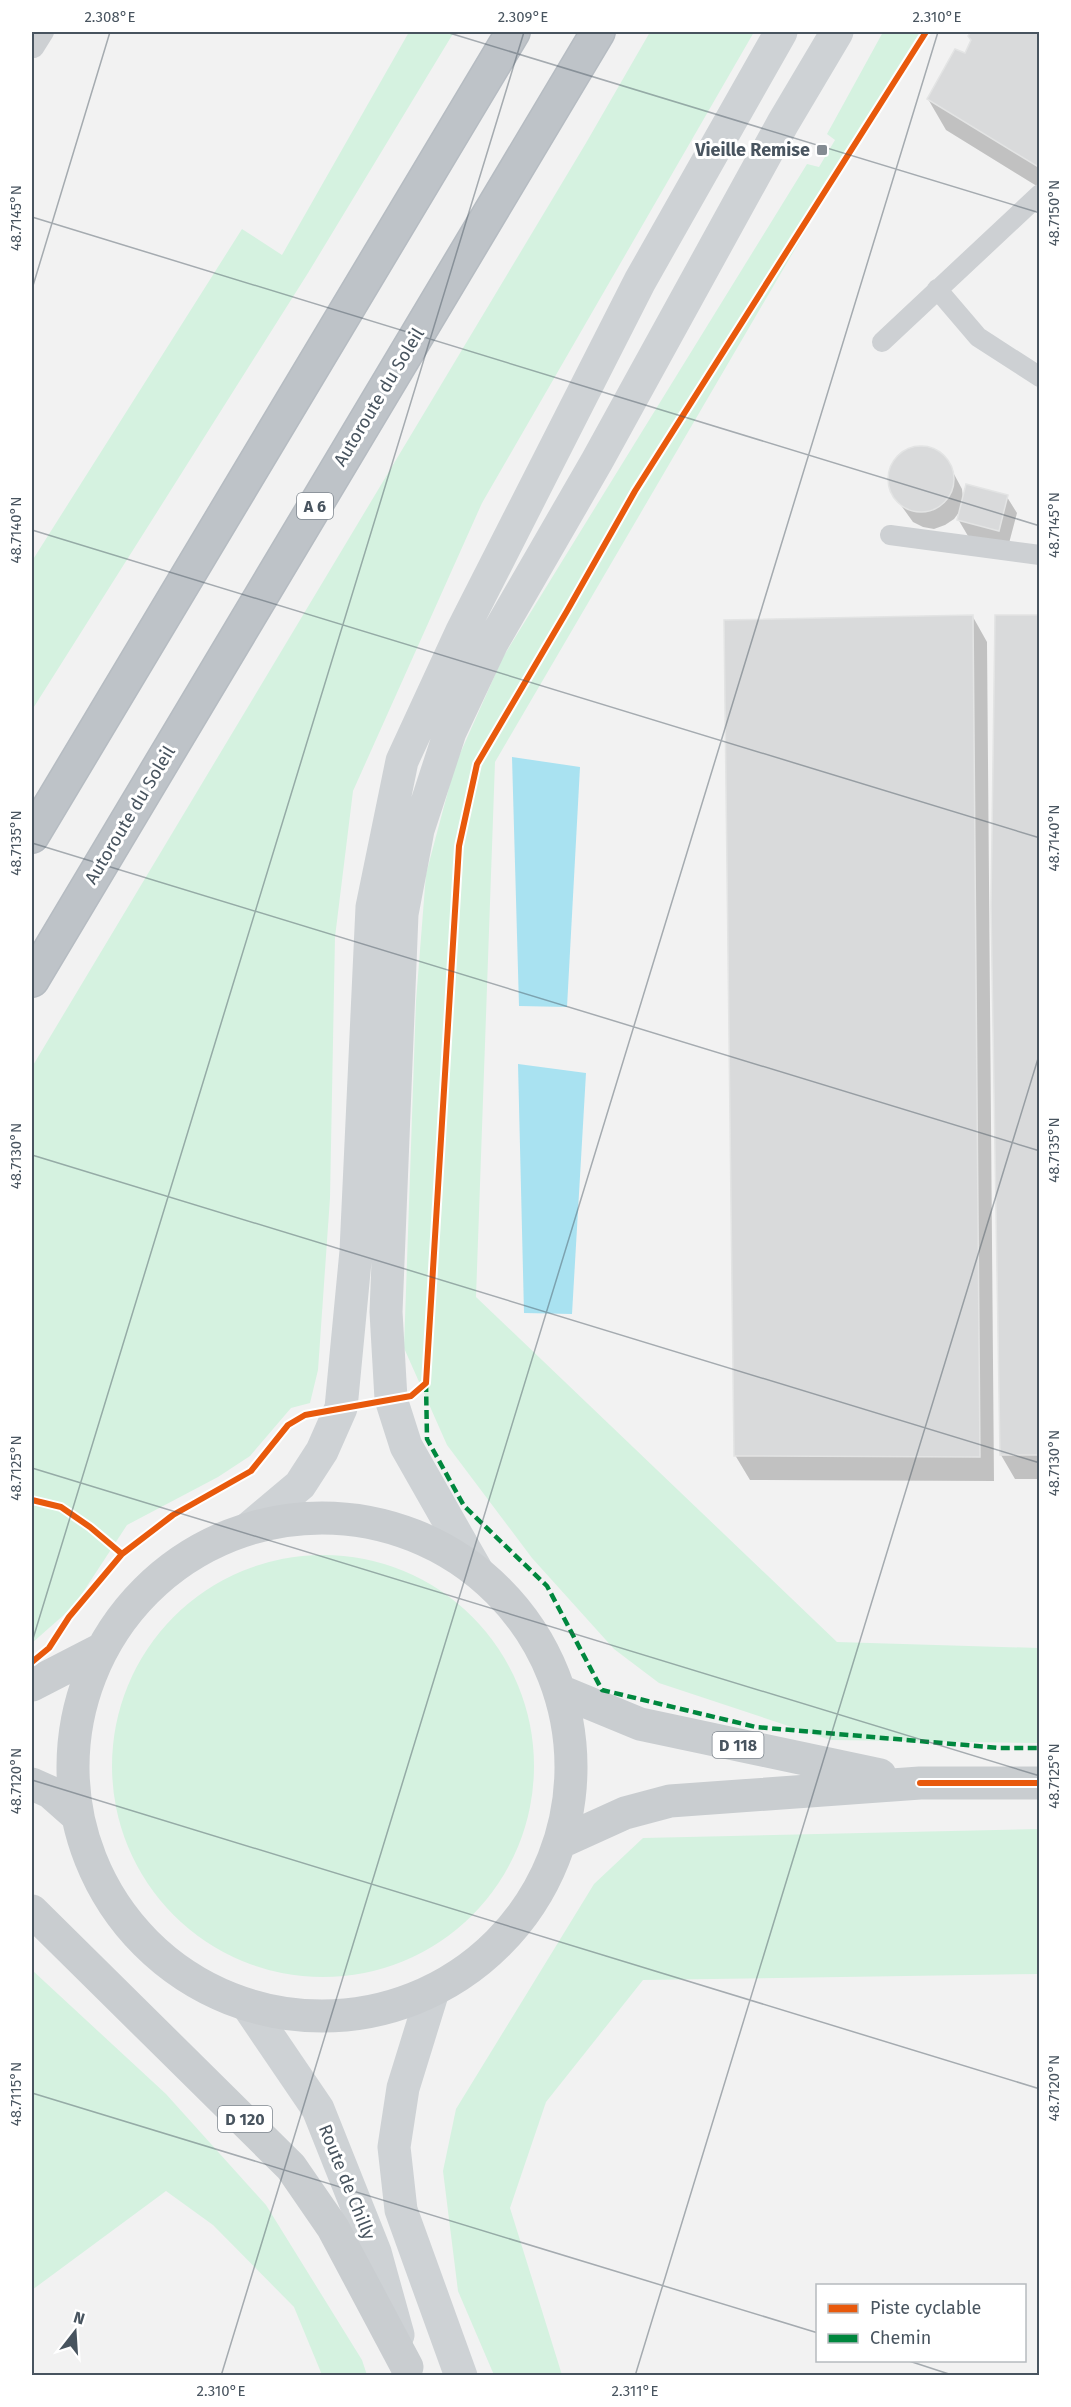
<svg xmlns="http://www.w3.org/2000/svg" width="1071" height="2407" viewBox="0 0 1071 2407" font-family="'Fira Sans',sans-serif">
<rect width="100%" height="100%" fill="#f2f2f2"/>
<path fill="#d5f2e0" d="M409,32H454L308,273L32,710V561L242,229L282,255Z
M650,32H754L482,503L353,791L335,937L330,1198L318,1370L310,1403L291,1408L250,1456L218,1477L127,1525L74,1606L32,1643V1067L586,143Z
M883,32H922L495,762L476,1297L837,1642L1039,1648V1743L831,1740L659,1683L614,1649L532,1558L447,1445L404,1348L416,1001L426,874L455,765L503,657L807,164L819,167L835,140L827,134Z
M112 1766a211 211 0 1 1 422 0a211 211 0 1 1-422 0Z
M1039,1829V1974L643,1980L546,2102L510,2208L562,2375H494L458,2291L443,2171L456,2109L594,1884L643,1838Z
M32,1970L166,2094L266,2205L362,2360L367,2375H322L294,2307L213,2225L166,2191L32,2290Z"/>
<path fill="#a9e2f1" d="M512,757L580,767L567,1007L519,1006Z
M518,1064L586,1073L572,1314L524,1313Z"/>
<path fill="#0003" d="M973,32H1040V188L946,130L928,99L965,55L973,40L970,36Z
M913,449L934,450L947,461L962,489L963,499L1007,497L1017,513L1008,547L968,536L958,519L960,511L954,519L945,525L934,529L923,527L913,522L895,497L891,486L890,475L895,462L903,453Z
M973,617L987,642L994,1481L750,1480L735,1455Z
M1040,617V1479H1015L1001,1455Z"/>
<path fill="#d9dadb" stroke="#e3e4e4" stroke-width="1.5" d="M971,32H1040V168L927,99L955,49L965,53L971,40L968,36Z
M888 479a33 33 0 1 1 66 0a33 33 0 1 1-66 0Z
M966,484L1008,495L999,531L957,520Z
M973,615L980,1457L734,1456L724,620Z
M995,615H1040V1455H1000L991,906Z"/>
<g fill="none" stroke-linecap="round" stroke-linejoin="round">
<defs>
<path id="highway" d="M32,836L513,32
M32,980L598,32"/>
</defs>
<use href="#highway" stroke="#b6bcc2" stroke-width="36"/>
<path stroke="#cdd0d3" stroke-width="20" d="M34,48L44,32
M937,289L978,337L1040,377
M882,342L1040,194
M890,535L1040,555"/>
<path stroke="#ced2d5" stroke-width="33" d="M249,1528L300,1485L322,1451L341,1408L356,1251L372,907L402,761L462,631L640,281L781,32
M477,1571L406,1446L391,1399L386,1312L402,914L418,830L450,732L492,643L597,461L783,123L837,32
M433,1991L403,2088L394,2147L401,2210L461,2376
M248,2006L318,2109L375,2252L398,2335"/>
<path stroke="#c9cdd0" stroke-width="33" d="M73 1767a249 249 0 1 1 498 0a249 249 0 1 1-498 0Z
M32,1685L100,1650
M560,1691L640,1724L880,1775
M32,1784L50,1792L76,1815
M561,1842L625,1813L670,1801L920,1783H1040
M32,1911L291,2167L333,2228L407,2367"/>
<use href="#highway" stroke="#bec3c8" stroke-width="33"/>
<path stroke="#00873e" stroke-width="4.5" stroke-dasharray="9 4.5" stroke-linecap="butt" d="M426,1383L427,1439L464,1506L547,1586L602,1690L756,1727L1000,1748H1040"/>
<defs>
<path id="cycleway" d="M32,1500L61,1507L90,1527L122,1554
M32,1662L49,1648L69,1617L122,1554L173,1515L251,1471L288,1425L305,1415L411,1396L426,1383L459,846L477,764L567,611L635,491L926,32
M920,1783H1040"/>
</defs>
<use href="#cycleway" stroke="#fff" stroke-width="10"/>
<use href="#cycleway" stroke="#e8590c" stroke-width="6"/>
</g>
<path fill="none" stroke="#48545f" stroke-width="1.5" stroke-opacity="0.45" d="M446,32L1040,213M32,217L1040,526M32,289L110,32M32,530L1040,838M32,843L1040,1151M32,1155L1040,1463M32,1468L1040,1776M32,1642L524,32M32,1780L1040,2089M32,2093L818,2333M906,2360L955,2376M221,2376L938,32M635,2376L1040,1052"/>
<rect fill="#848b92" stroke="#fff" stroke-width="2" x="816" y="144" width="12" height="12" rx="3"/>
<g text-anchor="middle" stroke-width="6" stroke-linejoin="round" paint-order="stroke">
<g fill="#fff" stroke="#7f878f" stroke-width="1.5">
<rect x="297" y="493" width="36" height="26" rx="4.5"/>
<rect x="712.5" y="1732" width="51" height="26" rx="4.5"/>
<rect x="218" y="2106" width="54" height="26" rx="4.5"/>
</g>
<g font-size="16" font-weight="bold" fill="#48545f">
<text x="315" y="512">A 6</text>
<text x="738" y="1751">D 118</text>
<text x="245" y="2125">D 120</text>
</g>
<g font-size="18" font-weight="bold" fill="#48545f" stroke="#fff" text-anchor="end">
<text x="810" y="156">Vieille Remise</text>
</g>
<g font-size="18" fill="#48545f" stroke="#fff">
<text transform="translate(379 397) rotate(-59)" y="6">Autoroute du Soleil</text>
<text transform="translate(130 815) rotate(-59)" y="6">Autoroute du Soleil</text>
<text transform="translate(347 2182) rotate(68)" y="6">Route de Chilly</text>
</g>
</g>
<rect width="1071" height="2407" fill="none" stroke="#ffffff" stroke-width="66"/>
<rect x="816" y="2284" width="210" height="78" fill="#ffffff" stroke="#b6bbbf" stroke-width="1.5"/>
<rect x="828" y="2304" width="30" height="9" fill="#e8590c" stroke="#b6bbbf" stroke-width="1.5"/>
<text x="870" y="2314" font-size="18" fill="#48545f">Piste cyclable</text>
<rect x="828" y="2334" width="30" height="9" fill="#00873e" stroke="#b6bbbf" stroke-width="1.5"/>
<text x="870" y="2344" font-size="18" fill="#48545f">Chemin</text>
<g transform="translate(75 2332) rotate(17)" stroke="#ffffff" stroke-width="4.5" paint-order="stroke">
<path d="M0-4.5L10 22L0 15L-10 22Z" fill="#48545f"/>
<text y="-9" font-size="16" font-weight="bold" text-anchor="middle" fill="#48545f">N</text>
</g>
<rect x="33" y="33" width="1005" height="2341" fill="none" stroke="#48545f" stroke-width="2"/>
<g font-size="15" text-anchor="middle" fill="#48545f">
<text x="110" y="22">2.308°E</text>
<text x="523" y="22">2.309°E</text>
<text x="937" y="22">2.310°E</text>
<text transform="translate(1054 213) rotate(-90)" y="5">48.7150°N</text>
<text transform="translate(16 218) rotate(-90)" y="5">48.7145°N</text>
<text transform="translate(1054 525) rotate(-90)" y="5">48.7145°N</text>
<text transform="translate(16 530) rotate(-90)" y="5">48.7140°N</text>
<text transform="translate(1054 838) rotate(-90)" y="5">48.7140°N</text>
<text transform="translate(16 843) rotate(-90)" y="5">48.7135°N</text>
<text transform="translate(1054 1150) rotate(-90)" y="5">48.7135°N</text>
<text transform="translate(16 1156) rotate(-90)" y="5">48.7130°N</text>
<text transform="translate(1054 1463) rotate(-90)" y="5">48.7130°N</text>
<text transform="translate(16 1468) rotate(-90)" y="5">48.7125°N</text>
<text transform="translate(1054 1776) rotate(-90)" y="5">48.7125°N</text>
<text transform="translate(16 1781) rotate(-90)" y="5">48.7120°N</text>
<text transform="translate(1054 2088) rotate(-90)" y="5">48.7120°N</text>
<text transform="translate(16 2094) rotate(-90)" y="5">48.7115°N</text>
<text x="221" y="2396">2.310°E</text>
<text x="635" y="2396">2.311°E</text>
</g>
</svg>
